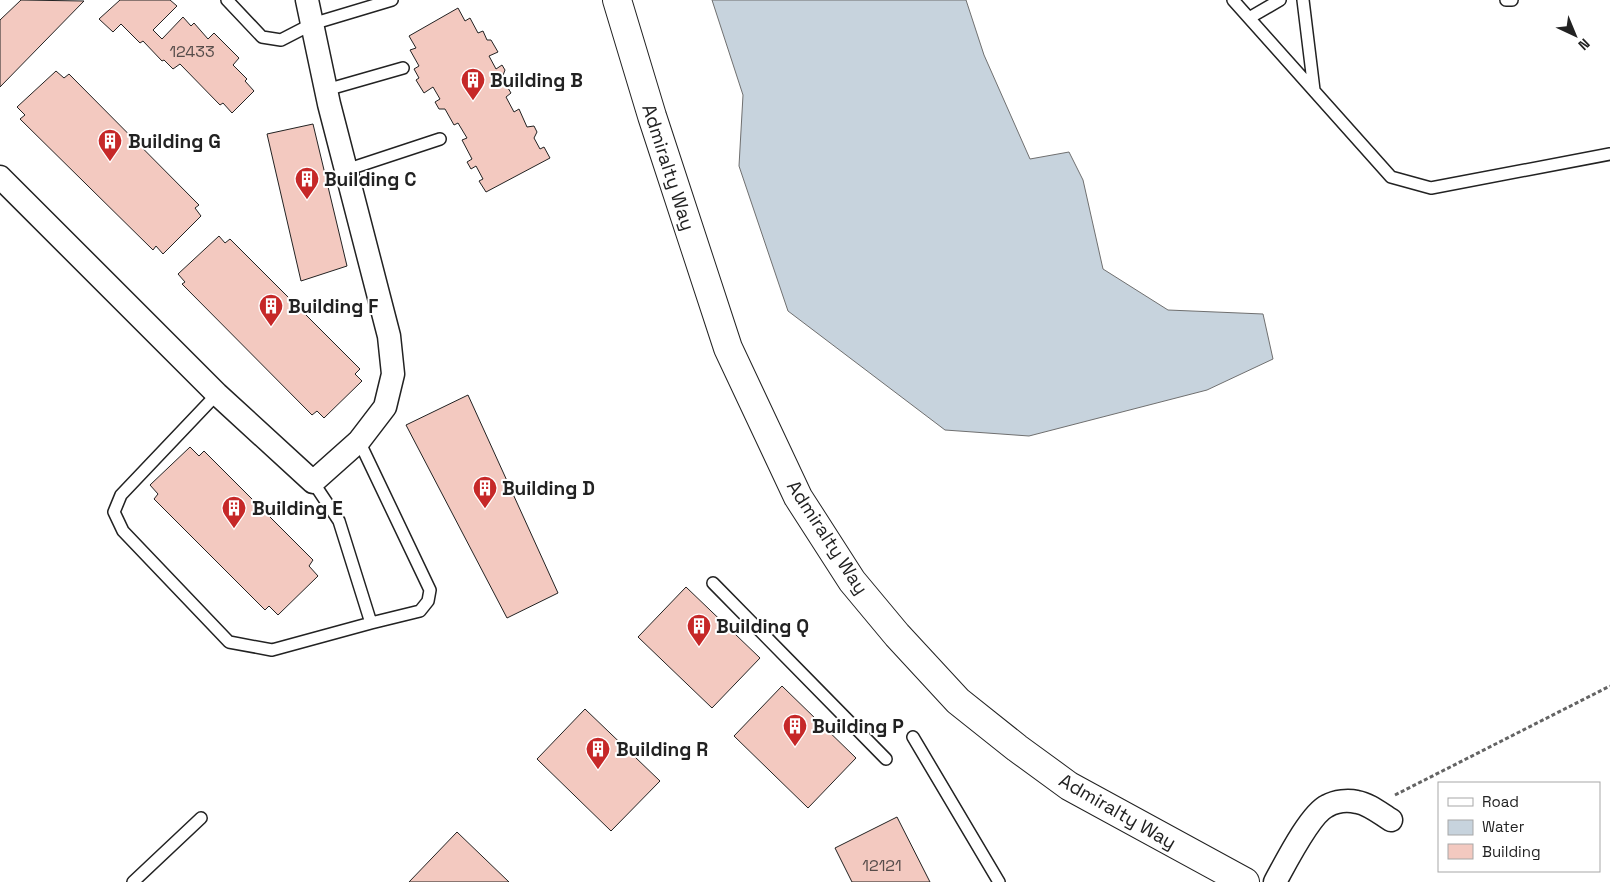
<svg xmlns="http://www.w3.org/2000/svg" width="1610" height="882" viewBox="0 0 1610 882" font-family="'Space Grotesk',sans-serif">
<rect width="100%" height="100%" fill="#fff"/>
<path fill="#c7d3dd" stroke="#6f6f6f" d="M712,0H966L984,55L1030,159L1069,152L1083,180L1103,269L1168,310L1263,314L1273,359L1207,390L1029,436L945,430L788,311L739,166L743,95Z"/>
<path fill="#f3c9c0" stroke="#222" d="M21,0L84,1L0,87V20Z
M120,0H170L177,6L153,30L162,39L183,17L191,26L194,23L208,39L214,33L239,58L233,65L247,79L245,81L254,91L232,113L223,103L220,105L180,64L173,69L164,60L162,61L143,41L140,43L121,24L113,32L99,19Z
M458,8L465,21L470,18L478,33L483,31L487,40H491L498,52L489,56L496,69L502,65L505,70L502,78L511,93L506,97L514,112L519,109L527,127L534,126L537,132L534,138L540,149L544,147L550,158L486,192L479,181L483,179L476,166L471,169L467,162L472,159L462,140L467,138L458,123L454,125L445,109H439L435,102L440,99L433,87L424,93L416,80L419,78L414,69L419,66L410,50L416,48L409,36Z
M56,71L64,78L69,74L199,205L195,208L201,216L163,254L156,246L153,250L20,119L25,115L17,107Z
M313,124L347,266L301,281L267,134Z
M219,236L225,243L230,239L360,369L355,374L362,381L324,418L317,411L312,415L182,284L185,282L178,274Z
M468,395L558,593L507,618L406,425Z
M190,447L199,456L204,451L313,560L309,566L318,576L278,615L269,606L265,610L154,499L158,494L150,485Z
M686,587L760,658L712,708L638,637Z
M782,686L856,758L808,808L734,736Z
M585,709L660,781L611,831L537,759Z
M897,817L930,882H852L835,848Z
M457,832L509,882H409Z"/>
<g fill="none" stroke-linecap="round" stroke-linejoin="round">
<defs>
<path id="lane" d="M227,0L262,37L281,40L312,24L392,0
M1233,0L1391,177L1431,188L1610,154
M1303,0L1314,90
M1506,0H1512
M1249,18L1280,0
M326,90L403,68
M346,170L440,139
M217,394L121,495L114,512L123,531L229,642L272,650L371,623
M313,482L339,521L371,623L420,611L428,601L430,590L359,441
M713,583L886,759
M913,737L999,882
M133,882L201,818"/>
<path id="street" d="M0,177L217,394L313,482L359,441L385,407L393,374L389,336L329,104L307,0
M1275,882C1285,864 1310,814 1327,806C1336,801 1348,800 1357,802C1369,804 1381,814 1391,820"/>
<path id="secondary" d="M617,0L652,116L728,348L798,497L852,581L897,635L958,701L1017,748L1069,786L1245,882"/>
</defs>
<use href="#lane" stroke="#222" stroke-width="14"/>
<use href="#street" stroke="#222" stroke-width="25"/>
<use href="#secondary" stroke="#222" stroke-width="30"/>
<path stroke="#646464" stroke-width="3" stroke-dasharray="4 2.5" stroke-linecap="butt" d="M1395,795L1610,686"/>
<use href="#lane" stroke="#fff" stroke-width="11"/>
<use href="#street" stroke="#fff" stroke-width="22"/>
<use href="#secondary" stroke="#fff" stroke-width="28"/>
</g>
<defs>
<symbol id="building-pin" viewBox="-11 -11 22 30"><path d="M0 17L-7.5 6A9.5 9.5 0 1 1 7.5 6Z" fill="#c62828" stroke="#fff"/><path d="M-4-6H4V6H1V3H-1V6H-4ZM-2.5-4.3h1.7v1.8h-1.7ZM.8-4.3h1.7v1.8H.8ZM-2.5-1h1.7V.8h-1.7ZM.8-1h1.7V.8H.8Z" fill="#fff"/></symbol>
</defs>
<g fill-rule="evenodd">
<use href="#building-pin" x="459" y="66" width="28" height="38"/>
<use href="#building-pin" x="96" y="127" width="28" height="38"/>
<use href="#building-pin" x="293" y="165" width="28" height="38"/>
<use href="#building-pin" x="257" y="292" width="28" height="38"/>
<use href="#building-pin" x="471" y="474" width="28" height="38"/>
<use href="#building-pin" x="220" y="494" width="28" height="38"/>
<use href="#building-pin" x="685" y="612" width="28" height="38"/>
<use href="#building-pin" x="781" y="712" width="28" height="38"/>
<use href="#building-pin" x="584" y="735" width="28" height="38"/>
</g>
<g text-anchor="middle" stroke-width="4" stroke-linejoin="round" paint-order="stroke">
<g font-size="16" fill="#564c4a">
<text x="192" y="57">12433</text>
<text x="882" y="871">12121</text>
</g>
<g font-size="19" font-weight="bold" fill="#222" stroke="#fff" text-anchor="start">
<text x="490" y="87">Building B</text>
<text x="128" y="148">Building G</text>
<text x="324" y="186">Building C</text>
<text x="288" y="313">Building F</text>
<text x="502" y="495">Building D</text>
<text x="252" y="515">Building E</text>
<text x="716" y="633">Building Q</text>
<text x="812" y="733">Building P</text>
<text x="616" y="756">Building R</text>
</g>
<g font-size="19" fill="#222" stroke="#fff">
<text transform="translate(669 167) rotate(72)" y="7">Admiralty Way</text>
<text transform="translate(828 537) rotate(57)" y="7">Admiralty Way</text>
<text transform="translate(1118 811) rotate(30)" y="7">Admiralty Way</text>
</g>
</g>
<rect x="1438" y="782" width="162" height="90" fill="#ffffff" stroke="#a7a7a7"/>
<rect x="1448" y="798" width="25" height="8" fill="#ffffff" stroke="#a7a7a7"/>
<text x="1482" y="807" font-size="15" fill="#222222">Road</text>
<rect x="1448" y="820" width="25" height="15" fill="#c7d3dd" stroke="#a7a7a7"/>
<text x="1482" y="832" font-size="15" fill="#222222">Water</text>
<rect x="1448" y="844" width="25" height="15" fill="#f3c9c0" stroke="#a7a7a7"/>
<text x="1482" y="857" font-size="15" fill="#222222">Building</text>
<g transform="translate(1575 35) rotate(136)" stroke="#ffffff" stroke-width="4" paint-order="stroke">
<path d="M0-4L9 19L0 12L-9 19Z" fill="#222222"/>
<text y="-8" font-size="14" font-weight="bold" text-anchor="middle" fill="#222222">N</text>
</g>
</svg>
